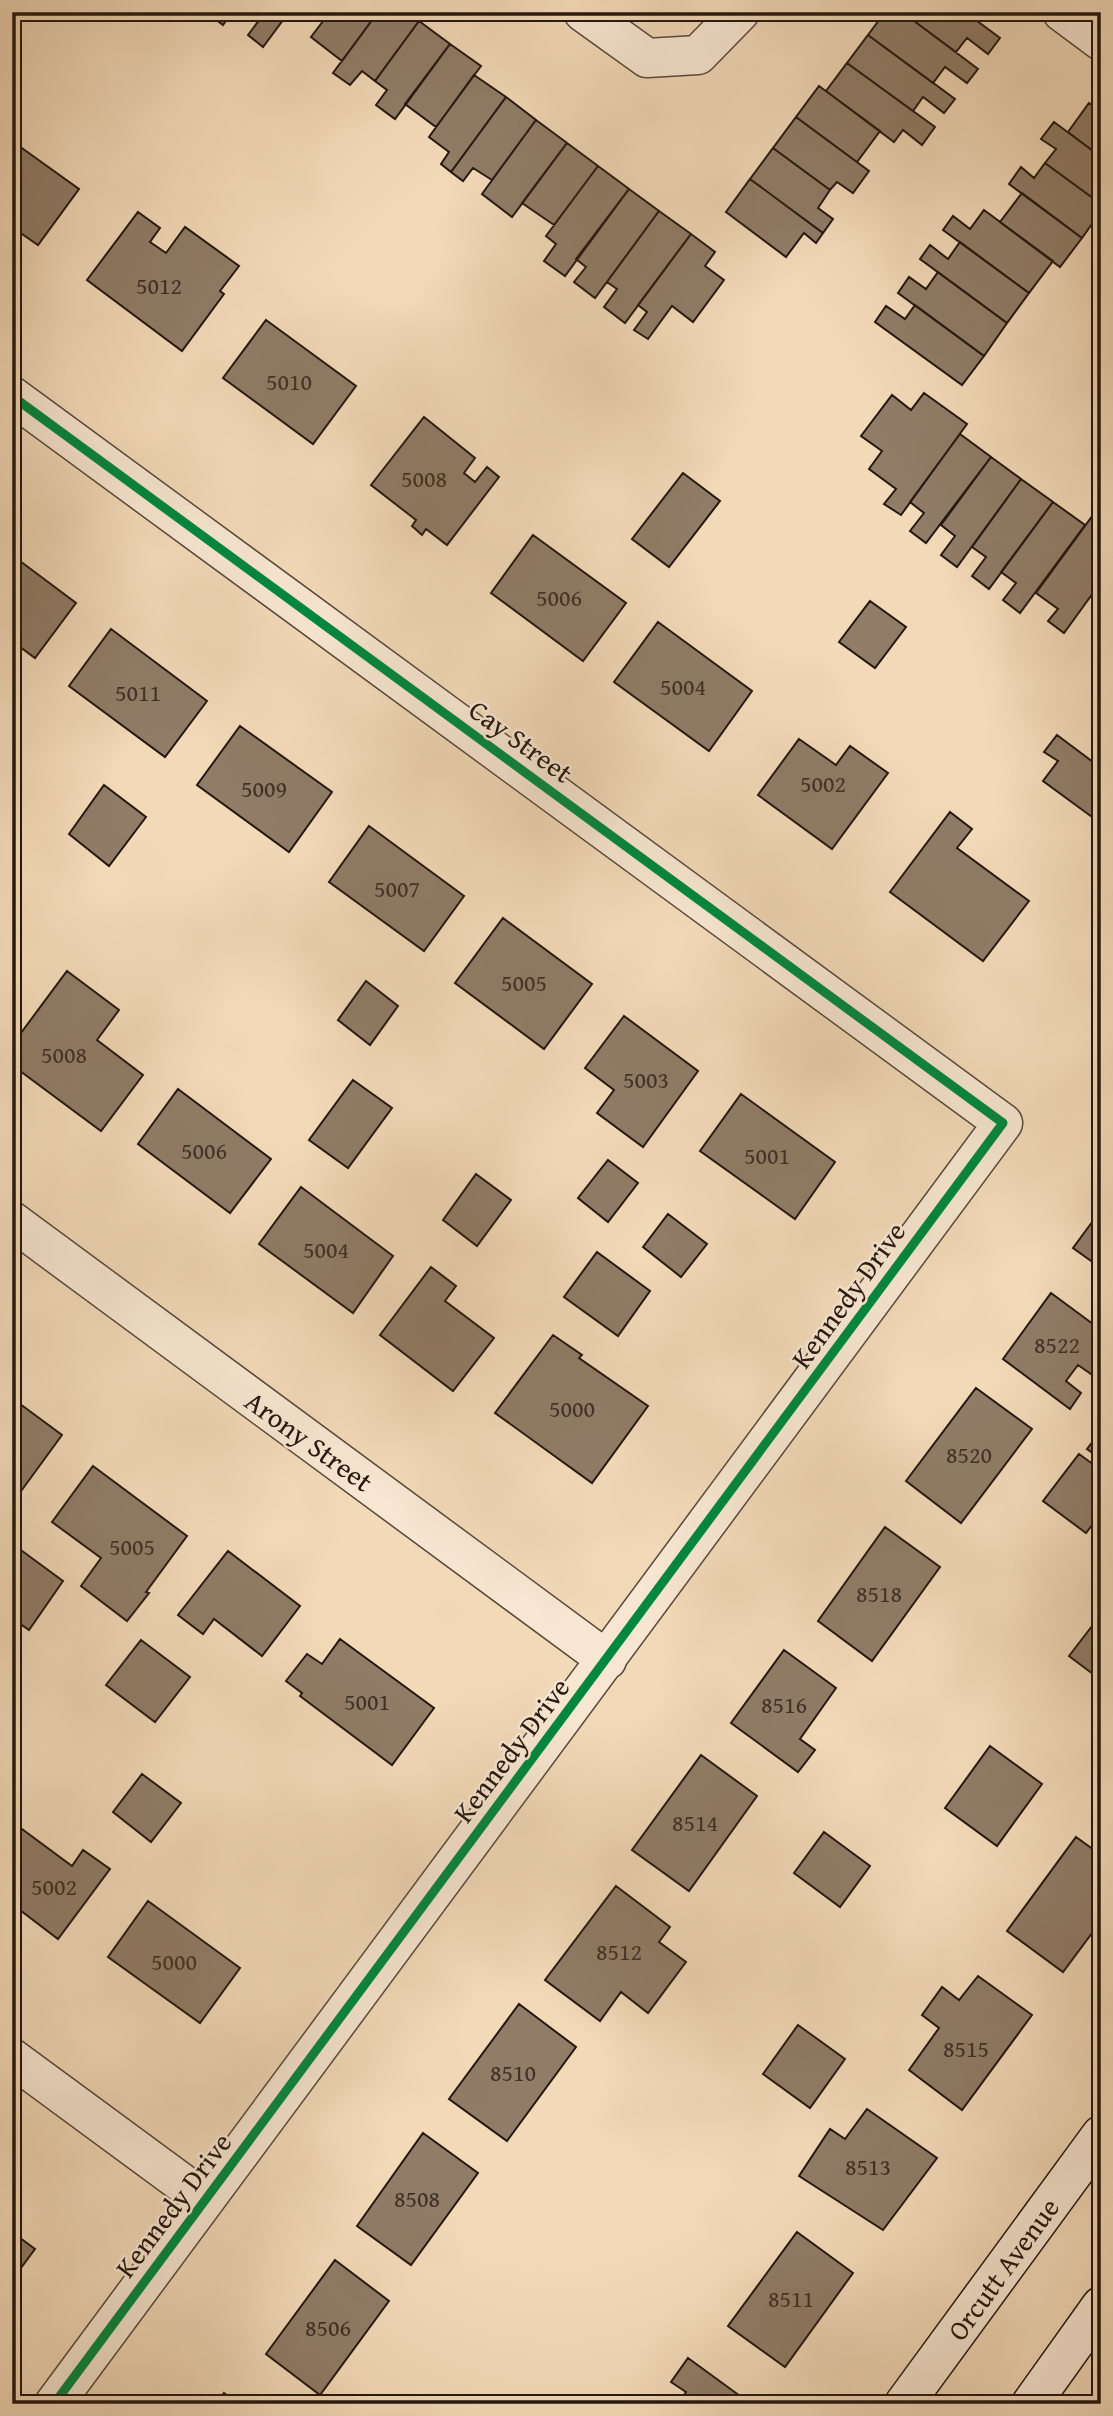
<svg xmlns="http://www.w3.org/2000/svg" width="1113" height="2416" viewBox="0 0 1113 2416" font-family="'Gentium Book Plus',serif">
<rect width="100%" height="100%" fill="#f2d9b8"/>
<filter id="stains"><feTurbulence type="fractalNoise" baseFrequency=".00286" numOctaves="4"/><feColorMatrix values="0 0 0 0 .2 0 0 0 0 .09 0 0 0 0 .02 0 0 0 .5 -.17"/></filter>
<radialGradient id="worn" r=".72"><stop offset=".6" stop-color="#630" stop-opacity="0"/><stop offset="1" stop-color="#630" stop-opacity=".3"/></radialGradient>
<path fill="#907c67" stroke="#251710" stroke-width="2" d="M206,12H232L223,25Z
M251,12H289L263,47L248,35L260,19Z
M330,12H378L342,61L311,37Z
M378,12H407L419,21L375,81L362,71L350,85L333,73Z
M885,12H902L978,69L967,83L945,67L933,83L868,35Z
M902,12H965L1000,38L988,54L967,38L956,52Z
M419,21L450,44L395,119L376,105L387,90L375,81Z
M868,35L955,99L944,113L923,97L913,111L847,63Z
M450,44L481,66L436,127L405,104Z
M847,63L935,127L922,145L903,130L894,142L826,91Z
M474,75L506,97L451,172L441,164L449,152L429,137Z
M819,86L880,131L857,162L796,117Z
M506,97L536,120L492,180L473,168L463,181L451,172Z
M1089,103L1101,112V157L1068,132Z
M796,117L869,171L853,193L837,182L830,190L773,148Z
M536,120L567,143L512,217L482,194Z
M1054,122L1101,157V204L1045,163L1056,149L1041,139Z
M12,141L79,189L38,245L12,227Z
M567,143L598,166L554,225L522,203Z
M773,148L830,190L818,208L833,219L823,233L750,179Z
M1045,163L1101,204V211L1082,238L1009,184L1021,167L1034,178Z
M598,166L629,189L565,276L544,261L556,244L546,236Z
M750,179L823,233L816,243L804,233L786,257L726,212Z
M629,189L659,211L595,298L574,282L586,267L576,259Z
M1022,193L1082,238L1060,267L1000,222Z
M984,210L1053,261L1029,293L943,230L953,216L970,229Z
M659,211L691,234L625,323L604,307L617,289L607,282Z
M138,212L160,228L150,242L166,253L185,227L239,266L220,291L224,294L182,351L87,280Z
M691,234L715,252L705,266L724,280L693,322L672,306L648,339L634,330L647,312L638,305Z
M960,242L1029,293L1007,323L920,259L930,245L948,259Z
M938,272L1007,323L984,356L898,293L909,277L926,289Z
M915,305L984,356L962,385L875,322L886,306L905,319Z
M266,320L356,386L313,444L223,378Z
M924,393L967,424L901,515L884,504L896,489L869,469L882,451L861,436L892,395L911,410Z
M424,417L475,458L464,473L475,482L487,467L499,477L447,545L426,529L422,535L412,526L416,520L371,485Z
M960,434L991,457L926,543L910,531L924,513L910,502Z
M991,457L1021,479L957,567L941,555L955,536L941,525Z
M683,473L720,501L669,567L632,539Z
M1021,479L1053,502L989,589L972,576L986,557L972,547Z
M1053,502L1085,525L1020,613L1003,600L1016,583L1001,572Z
M1093,515L1101,521V582L1064,633L1048,621L1058,609L1036,593Z
M533,535L626,603L583,661L491,593Z
M12,555L76,603L35,658L12,641Z
M870,601L906,627L875,668L839,642Z
M658,622L752,691L709,751L614,682Z
M111,629L207,701L165,757L69,686Z
M240,726L332,792L289,852L197,785Z
M1057,735L1101,768V806L1092,817L1043,781L1058,761L1044,752Z
M799,739L836,765L850,746L888,773L832,849L758,795Z
M104,785L146,817L109,866L69,834Z
M950,812L972,829L957,848L1029,901L983,961L890,892Z
M369,826L464,896L424,951L329,882Z
M503,918L592,984L544,1049L455,983Z
M67,971L119,1010L97,1040L143,1075L101,1131L12,1065V1045Z
M366,981L398,1006L370,1045L338,1020Z
M624,1016L698,1071L643,1147L597,1113L614,1090L585,1068Z
M353,1080L392,1108L348,1168L309,1140Z
M178,1089L271,1159L230,1213L138,1144Z
M741,1094L835,1162L795,1219L700,1151Z
M608,1160L638,1183L608,1222L578,1198Z
M476,1174L511,1200L477,1246L443,1220Z
M301,1187L393,1256L353,1313L259,1244Z
M1101,1210V1268L1073,1248Z
M668,1214L707,1244L681,1277L643,1247Z
M597,1252L650,1291L618,1336L564,1297Z
M431,1267L456,1286L445,1301L494,1338L453,1391L380,1335Z
M1051,1293L1101,1330V1381L1078,1365L1066,1381L1081,1393L1070,1409L1003,1359Z
M553,1335L582,1355L579,1358L648,1406L592,1483L495,1413Z
M976,1388L1032,1429L961,1523L906,1481Z
M12,1398L62,1435L16,1498L12,1496Z
M1101,1431V1459L1087,1449Z
M1079,1454L1101,1470V1513L1086,1533L1043,1501Z
M93,1466L187,1536L146,1592L149,1593L127,1621L81,1586L101,1558L52,1522Z
M885,1527L940,1567L872,1661L818,1621Z
M14,1545L63,1581L29,1630L12,1618V1548Z
M228,1551L300,1606L262,1656L214,1619L203,1634L178,1615Z
M1099,1617L1101,1618V1680L1069,1656Z
M340,1639L434,1708L392,1765L300,1696L302,1693L286,1681L307,1654L322,1664Z
M141,1640L190,1677L155,1722L106,1685Z
M784,1650L836,1688L800,1739L815,1750L798,1772L731,1723Z
M990,1746L1042,1784L997,1846L945,1808Z
M701,1755L757,1796L689,1891L632,1850Z
M142,1774L181,1803L151,1842L113,1812Z
M22,1829L72,1866L83,1850L110,1869L58,1939L12,1904V1843Z
M824,1832L870,1866L840,1907L794,1873Z
M1076,1837L1101,1855V1921L1063,1972L1007,1931Z
M616,1886L670,1927L659,1942L686,1962L648,2013L621,1992L600,2021L545,1980Z
M148,1901L240,1968L200,2023L108,1957Z
M978,1976L1032,2015L962,2110L909,2070L939,2028L922,2015L942,1987L959,2000Z
M519,2004L576,2047L507,2141L449,2099Z
M798,2025L845,2059L810,2108L763,2074Z
M867,2109L937,2158L883,2230L799,2176L830,2129L845,2139Z
M423,2133L478,2173L411,2265L357,2226Z
M12,2232L35,2249L12,2280Z
M797,2232L853,2273L785,2367L728,2326Z
M335,2260L389,2301L320,2395L266,2354Z
M688,2358L751,2404H678L686,2392L671,2382Z
M224,2393L240,2404H216Z"/>
<g fill="none" stroke-linecap="round" stroke-linejoin="round">
<defs>
<path id="minor" d="M583,12L647,58L698,55L740,12
M1062,12L1101,41
M12,396L1003,1123L54,2404
M12,1221L607,1660
M12,2058L205,2200"/>
<path id="secondary" d="M904,2404L1101,2135
M1031,2404L1101,2306"/>
</defs>
<use href="#minor" stroke="#58483a" stroke-width="41"/>
<use href="#secondary" stroke="#251710" stroke-width="41"/>
<use href="#minor" stroke="#f7e6d1" stroke-width="38"/>
<use href="#secondary" stroke="#f7e6d1" stroke-width="38"/>
<defs>
<path id="cycleway" d="M12,396L1003,1123L54,2404"/>
</defs>
<use href="#cycleway" stroke="#f7e6d1" stroke-width="13"/>
<use href="#cycleway" stroke="#00873e" stroke-width="9"/>
</g>
<g text-anchor="middle" stroke-width="5" stroke-linejoin="round" paint-order="stroke">
<g font-size="24" fill="#403026">
<text x="159" y="294">5012</text>
<text x="289" y="390">5010</text>
<text x="424" y="487">5008</text>
<text x="559" y="606">5006</text>
<text x="683" y="695">5004</text>
<text x="138" y="701">5011</text>
<text x="823" y="792">5002</text>
<text x="264" y="797">5009</text>
<text x="397" y="897">5007</text>
<text x="524" y="991">5005</text>
<text x="64" y="1063">5008</text>
<text x="646" y="1088">5003</text>
<text x="204" y="1159">5006</text>
<text x="767" y="1164">5001</text>
<text x="326" y="1258">5004</text>
<text x="1057" y="1353">8522</text>
<text x="572" y="1417">5000</text>
<text x="969" y="1463">8520</text>
<text x="132" y="1555">5005</text>
<text x="879" y="1602">8518</text>
<text x="367" y="1710">5001</text>
<text x="784" y="1713">8516</text>
<text x="695" y="1831">8514</text>
<text x="54" y="1895">5002</text>
<text x="619" y="1960">8512</text>
<text x="174" y="1970">5000</text>
<text x="966" y="2057">8515</text>
<text x="513" y="2081">8510</text>
<text x="868" y="2175">8513</text>
<text x="417" y="2207">8508</text>
<text x="791" y="2307">8511</text>
<text x="328" y="2336">8506</text>
</g>
<g font-size="28" fill="#251710" stroke="#f7e6d1">
<text transform="translate(521 741) rotate(36)" y="10">Cay Street</text>
<text transform="translate(848 1295) rotate(-54)" y="10">Kennedy Drive</text>
<text transform="translate(309 1441) rotate(36)" y="10">Arony Street</text>
<text transform="translate(511 1750) rotate(-53)" y="10">Kennedy Drive</text>
<text transform="translate(173 2205) rotate(-53)" y="10">Kennedy Drive</text>
<text transform="translate(1003 2269) rotate(-54)" y="10">Orcutt Avenue</text>
</g>
</g>
<rect width="1113" height="2416" fill="none" stroke="#f2d9b8" stroke-width="42"/>
<rect x="14" y="14" width="1085" height="2388" fill="none" stroke="#251710" stroke-width="3.5"/>
<rect x="21" y="21" width="1071" height="2374" fill="none" stroke="#251710" stroke-width="2"/>
<rect width="100%" height="100%" filter="url(#stains)"/>
<rect width="100%" height="100%" fill="url(#worn)"/>
</svg>
